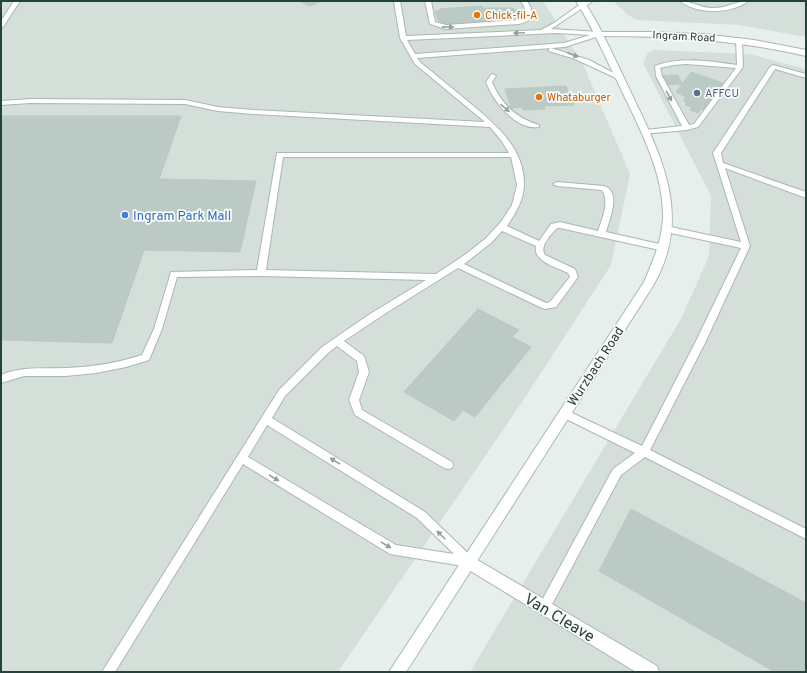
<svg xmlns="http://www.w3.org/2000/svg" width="807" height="673" viewBox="0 0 807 673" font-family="Overpass,sans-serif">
<rect width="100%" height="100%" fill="#e6efeb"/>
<path fill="#d4dfda" d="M1,1H543L583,64L630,174L611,265L526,396L338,672H1Z
M613,1H806V37L739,25L637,20L628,15Z
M654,50L749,54L806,69V672H470L682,317L709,256L711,196L643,63L648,53Z"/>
<path fill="#bbcac4" stroke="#b8c9c2" d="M300,1H323L309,6Z
M482,6V8H513L514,10H518L520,15H516L517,18L508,20L443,24L438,20L435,11H439V9Z
M691,72L723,83L704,110L701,109L698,113L690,110L692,107L685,105L687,102L684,101L686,97L676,92Z
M678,75L682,84L660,85L655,76Z
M566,86L574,105L544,106L545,109L523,110L522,107L511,108L505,89Z
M1,116H181L159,179L256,181L240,252L144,250L112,343L1,340Z
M478,309L519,330L512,337L531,347L475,417L463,410L454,421L404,392Z
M631,509L806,603V672H775L599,571Z"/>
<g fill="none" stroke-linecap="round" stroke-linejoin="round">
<defs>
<path id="service" d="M14,1H20L3,27L1,28V21Z
M394,1H400L406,36L541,30L554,23L582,3L586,1H593L551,29L600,32L603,34L597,36L596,37L565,47L417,58L420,62C435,74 450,87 465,99C492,122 524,145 524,184C524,200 515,214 507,226L539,241L551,224L560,222L598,231C602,219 610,202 602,190L557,186L553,184L557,182L604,186C622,192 609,220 606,232L664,245L668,248L664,251L560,228H557C551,235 539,246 545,255L575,269L578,277L556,307L545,309L542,308L458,268L386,313L344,341L364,356L369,372L359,400L362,410L452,462L453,465L452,468L448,469L444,468L355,415L349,400L359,372L357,361L337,346L328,353L285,396L272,418L425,512L473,558L475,562L473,566L469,567L390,554L243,464L115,672H102L279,390L322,347L370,314L426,280L261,276L177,277L162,329L149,360L126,367L96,373L65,376H24L1,383V375C22,366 44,369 66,368C92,367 118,363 142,355L154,329L171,272L257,270L277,153H509L501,140L490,127L253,114L218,111L185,104L30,103L1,105V101L30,99L185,100L218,107L253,110L485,122L415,64L400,38ZM557,33L590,35L564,43L415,54L407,40ZM283,157H511L517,185L512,205L501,222L485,239L466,254L436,274L266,270ZM502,231L536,246C533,262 557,267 568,273L570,277L550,302L546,303L464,264L491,243ZM267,425L417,518L454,554L396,545L248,457Z
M425,1H431L435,22L446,25L518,20C529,17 526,9 521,1H527C535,13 534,20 519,24L446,29L430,24Z
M680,1C692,1 702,9 714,8C727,8 737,1 749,1C731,14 698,15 680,1Z
M739,38L742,40L743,67L698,127L687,130L642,134L641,132L645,130L682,126L656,76L655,66C680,56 710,61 737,65L736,40ZM686,64L736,68L694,124L689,125L662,76L660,68L674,65Z
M551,48L589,60L623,78L618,79L575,59L549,51L548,50Z
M773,65L806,74V78L775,69L721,153L723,163L806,192V198L725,168L750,246L705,343L650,450L806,529V539L645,457L621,475L548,612L544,614L540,612L538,608L540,604L613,469L635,453L562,417L560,414L562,411L565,410L568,411L642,446L695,343L741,248L666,232L662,229L666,226L741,242L713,153L770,67Z
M493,74L496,76L492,82C501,104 516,118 539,125V127C516,131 493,101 486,82L491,75Z"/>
<path id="minor" d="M469,555L657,666L659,672H636L464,567L462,562L464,557Z"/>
<path id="tertiary" d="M597,32H652L703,34L754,40L806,50V56C738,40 670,36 600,36L596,34Z"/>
<path id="secondary" d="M576,1H584L596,21C610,47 622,74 635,101C665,163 691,220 653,286L406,672H389L644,282C653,261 662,240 663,218C664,171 638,126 619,85C605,57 593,28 576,1Z"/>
</defs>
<use href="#service" stroke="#a8b8b2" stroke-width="2"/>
<use href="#minor" stroke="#a8b8b2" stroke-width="2"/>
<use href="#tertiary" stroke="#a8b8b2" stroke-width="2"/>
<use href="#secondary" stroke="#a4bbb3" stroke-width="2"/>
<use href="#service" fill="#fff" fill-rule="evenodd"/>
<use href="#minor" fill="#fff" fill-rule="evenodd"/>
<use href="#tertiary" fill="#fff" fill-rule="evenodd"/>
<use href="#secondary" fill="#fff" fill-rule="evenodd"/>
</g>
<defs><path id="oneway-solid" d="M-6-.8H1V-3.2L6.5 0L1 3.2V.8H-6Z"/></defs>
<g fill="#92a09c">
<use href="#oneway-solid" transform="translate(448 27) rotate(1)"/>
<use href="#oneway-solid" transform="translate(519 33) rotate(178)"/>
<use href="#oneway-solid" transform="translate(573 55) rotate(21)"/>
<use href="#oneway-solid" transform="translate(669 96) rotate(61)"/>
<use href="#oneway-solid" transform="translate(505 108) rotate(41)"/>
<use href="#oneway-solid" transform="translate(335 461) rotate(-148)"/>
<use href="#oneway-solid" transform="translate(274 478) rotate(31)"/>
<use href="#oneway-solid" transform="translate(441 535) rotate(-135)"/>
<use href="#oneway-solid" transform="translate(386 545) rotate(31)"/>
</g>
<g fill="#e8710a" stroke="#f7fbf9" stroke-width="1.5">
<circle cx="477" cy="15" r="4"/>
<circle cx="539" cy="97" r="4"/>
</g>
<circle fill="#5c6f8a" stroke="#f7fbf9" stroke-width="1.5" cx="697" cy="93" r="4"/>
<circle fill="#3f7fe0" stroke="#f7fbf9" stroke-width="1.5" cx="125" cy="215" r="4"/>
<g text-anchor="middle" stroke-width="3.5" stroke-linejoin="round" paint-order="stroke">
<g font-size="11" fill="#c56008" stroke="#f7fbf9" text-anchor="start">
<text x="485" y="19">Chick-fil-A</text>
<text x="547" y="101">Whataburger</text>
</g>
<g font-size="11" fill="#24423a" stroke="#f7fbf9">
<text transform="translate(684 36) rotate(3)" y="4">Ingram Road</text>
</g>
<g font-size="11" fill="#4e5e75" stroke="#f7fbf9" text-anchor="start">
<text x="705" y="97">AFFCU</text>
</g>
<g font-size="13" fill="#366cbe" stroke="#f7fbf9" text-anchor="start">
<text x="133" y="220">Ingram Park Mall</text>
</g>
<g font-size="13" fill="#24423a" stroke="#f7fbf9">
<text transform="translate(595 366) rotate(-57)" y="5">Wurzbach Road</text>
</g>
<g font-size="16" fill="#24423a" stroke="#f7fbf9">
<text transform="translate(560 617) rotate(31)" y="6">Van Cleave</text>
</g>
</g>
<rect width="807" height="673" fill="none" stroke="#24423a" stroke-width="4"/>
</svg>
